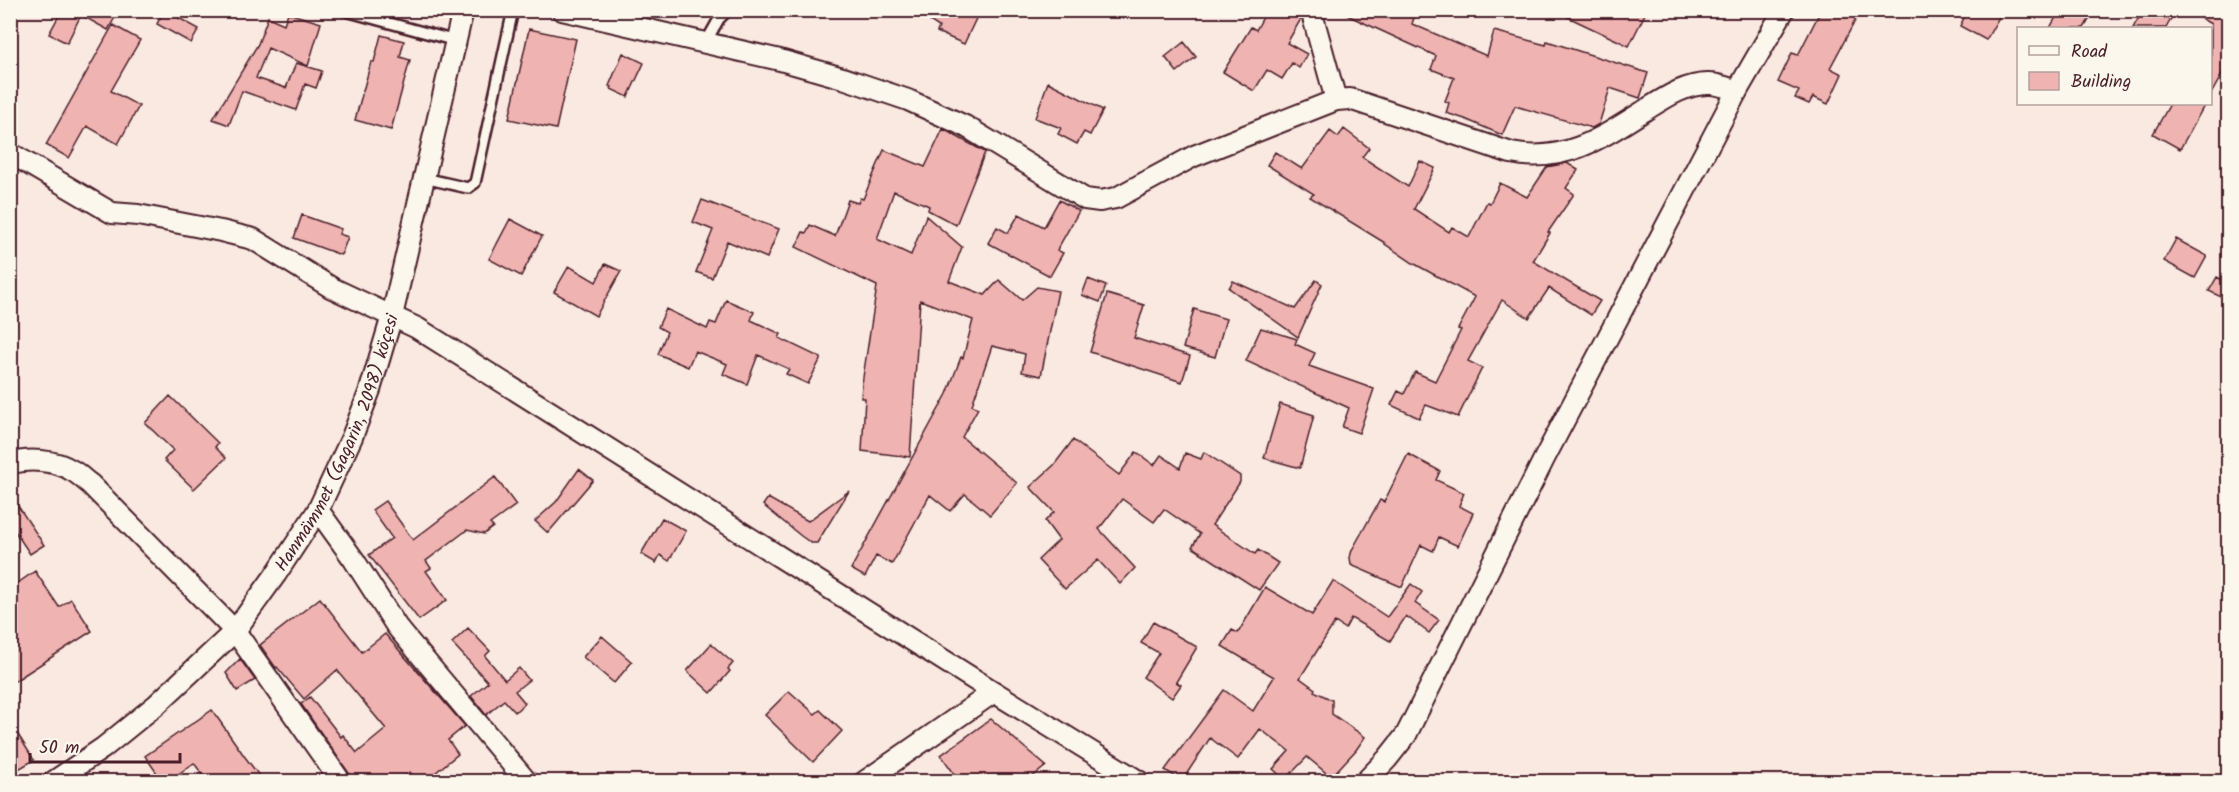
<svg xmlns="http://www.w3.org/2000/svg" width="2239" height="792" viewBox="0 0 2239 792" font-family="Kalam,sans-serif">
<rect width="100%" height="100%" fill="#f9e9e0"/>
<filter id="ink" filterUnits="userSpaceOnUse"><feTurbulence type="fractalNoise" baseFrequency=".0167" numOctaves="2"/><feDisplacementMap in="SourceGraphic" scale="12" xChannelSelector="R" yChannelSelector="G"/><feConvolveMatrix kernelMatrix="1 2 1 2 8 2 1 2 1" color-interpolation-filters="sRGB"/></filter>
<g filter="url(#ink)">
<path fill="#efb3b1" stroke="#4a1f2b" stroke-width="1.5" d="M62,10H119L108,30L81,15L67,43L49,34Z
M164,10L199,29L191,43L157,24Z
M913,10H980L964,44L937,32L939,27Z
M1267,10H1299L1301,19L1287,43L1307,54L1299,68L1292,63L1282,79L1267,70L1254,91L1223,72L1251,27L1256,30Z
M1336,10H1397L1414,18L1412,24L1487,56L1494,31L1546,45L1547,41L1648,73L1640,98L1610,88L1599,124L1592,128L1515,106L1502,135L1465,119L1446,113L1449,103L1445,101L1454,78L1431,69L1436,56Z
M1553,10H1647L1629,46Z
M1821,10H1840L1856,19L1830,68L1842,74L1828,104L1813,97L1809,104L1795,98L1799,91L1778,82L1792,53L1798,55Z
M1968,10H2003L1986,40L1960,26Z
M2060,10H2095L2084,28H2050Z
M2143,10H2176L2166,28H2133Z
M2186,10H2229V62L2211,94V24Z
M288,13L321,23L308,66L268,48L256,78L286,88L296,63L322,71L316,88L305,84L296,110L242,91L229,125L213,119L258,44L268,17L284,24Z
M113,25L140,40L111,91L139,106L118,144L87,126L69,158L46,145Z
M529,29L576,39L556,129L509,119Z
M381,35L404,41L400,57L410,60L391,130L355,120L371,62H374Z
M1184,42L1196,57L1177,72L1165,57Z
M623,53L644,63L628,97L611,89L612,87L609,86Z
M1048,82L1103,110L1090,135L1084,132L1077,144L1058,134L1061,128L1035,118Z
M2170,104H2205L2180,149L2153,134Z
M943,129L985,152L956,225L928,210L929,206L894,191L877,239L911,255L926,216L962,247L949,281L985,295L999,280L1022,300L1037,287L1058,291L1041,376L1022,372L1025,354L992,346L972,405L978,408L962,437L1017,483L990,515L965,494L950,511L930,495L892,564L876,556L865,577L851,569L947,394L961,357L963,358L973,320L920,300L910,457L862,451L865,398H861L862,384L877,286L796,247L803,232L806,233L810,225L835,236L848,200L858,203L860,198L863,199L884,150L925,167Z
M1344,129L1369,148L1362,157L1408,187L1420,161L1435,168L1414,209L1449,232L1452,227L1469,237L1487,202L1490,203L1500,183L1527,197L1547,167L1567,163L1578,170L1566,188L1574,194L1548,232L1550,233L1533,261L1600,301L1591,315L1549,288L1529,318L1502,300L1468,361L1482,368L1458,417L1426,405L1419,418L1391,405L1398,391L1404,394L1415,372L1435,381L1461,330L1458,329L1475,297L1413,263L1385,244V243L1310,197L1314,194L1267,165L1275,152L1302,169L1330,131L1338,137Z
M702,200L779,229L767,258L727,241L712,278L696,272L713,230L693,222Z
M1059,200L1079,211L1057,250L1063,253L1050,276L988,243L997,227L1008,233L1019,214L1044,227Z
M302,215L341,229L339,234L348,237L341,255L294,238Z
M510,219L542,236L521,276L489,259Z
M2176,239L2207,256L2195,278L2164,261Z
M605,264L621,271L596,316L554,292L569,266L596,282Z
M2217,277L2229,284V301L2209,291Z
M1088,279L1106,286L1100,302L1082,295Z
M1316,280L1322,284L1298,337L1229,288L1233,281L1295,309Z
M1107,294L1144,305L1134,338L1190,356L1182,382L1090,352Z
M726,300L754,312L751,320L781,334L779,338L821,358L808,384L786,374L789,369L758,355L747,384L723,374L727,364L695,351L688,367L658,354L667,332L658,327L666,309L707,329L710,322L716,324Z
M1194,309L1226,319L1215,357L1183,348Z
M1261,328L1297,339L1295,344L1315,353L1309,366L1374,389L1359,433L1342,427L1349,408L1246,361Z
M170,396L218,443L215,447L226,458L194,489L164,460L173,450L145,423Z
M1280,404L1314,415L1300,468L1264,458Z
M1073,440L1119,475L1136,452L1154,465L1161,455L1180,468L1185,453L1201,459L1204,452L1240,476V482L1212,525L1255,554L1258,550L1278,563L1259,590L1192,547L1200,534L1164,509L1154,522L1122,499L1099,529L1135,568L1120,584L1098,560L1065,589L1038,560L1059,540L1045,521L1054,512L1030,487L1054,465Z
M1408,454L1440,471L1436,480L1464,493L1459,506L1473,513L1458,546L1439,537L1433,551L1421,545L1402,587L1351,565L1350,557L1352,550L1380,500L1384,502Z
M579,469L593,480L548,533L535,521L556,502Z
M495,477L516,505L490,524L493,527L484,534L467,530L426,561L431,568L426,571L447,600L419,620L369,555L392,538L372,510L385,501L413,540Z
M849,491L817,543H811L801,536L763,505L768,498L808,521Z
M10,494L44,545L30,554L10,524Z
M662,518L686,531L669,561L660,555L656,563L641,554Z
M35,571L59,607L71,599L92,631L10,684V592L17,588L15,585Z
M1333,581L1387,617L1411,584L1422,592L1415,603L1439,620L1429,633L1406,616L1390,641L1351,618L1345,629L1335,622L1300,678L1315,689L1314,691L1332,700V714L1365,737L1356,750L1331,777L1307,757L1285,780L1273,769L1289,751L1260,729L1238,759L1210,738L1182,781L1165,770L1224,690L1253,711L1274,677L1222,646L1232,630L1238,633L1265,587L1312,615Z
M320,598L362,652L385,634L465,726L448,740L458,754L424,782H418L410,772L397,782H355L301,704L310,697L341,737L343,735L357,753L386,729L337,670L304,699L277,667L276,668L260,645Z
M1153,622L1197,647L1176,682L1181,685L1172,698L1143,677L1159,653L1141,643Z
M468,628L490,651L485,656L505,680L519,668L529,680L515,691L525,703L515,712L504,700L486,715L471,696L488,682L452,643Z
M602,636L632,662L614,683L583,657Z
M711,644L733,663L728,669L730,671L711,693L687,671Z
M240,659L255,680L237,691L226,673Z
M789,691L815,714L820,710L842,731L813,762L765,715Z
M212,710L245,757L264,782H208L194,763L167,782H163L145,756Z
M991,719L1046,766L1026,782H960L941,755Z
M10,722L34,760L10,774Z"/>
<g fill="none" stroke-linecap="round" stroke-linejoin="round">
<defs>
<path id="service" d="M342,10L456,41
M706,42L719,19L728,10
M424,178L468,188L475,183L513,10"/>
<g id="minor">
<path d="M562,10L780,60L843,78L908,100L965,126L1085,199L1100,201L1116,198L1194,156L1336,100L1350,99L1511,153C1565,164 1603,137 1647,109C1666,97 1687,83 1710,84C1719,84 1728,88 1737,91"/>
<path d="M1311,10L1336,100"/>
<path d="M10,153L112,213L138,215L221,231L253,239L332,288L417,328L994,692L1140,782"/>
<path d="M10,464C28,458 55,460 71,470C78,473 84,480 90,484L235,631L341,782"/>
<path d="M318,510L354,560L397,627L527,782"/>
<path id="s1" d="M53,782L103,748L156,705L235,631L276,574L318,510L352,437L370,390L392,316L463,10"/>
<path d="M864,782L994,692"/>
<path d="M1365,782L1387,759L1406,735L1545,457L1737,91L1784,10"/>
</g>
</defs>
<use href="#service" stroke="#4a1f2b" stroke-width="14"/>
<use href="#minor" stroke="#4a1f2b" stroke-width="24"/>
<use href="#service" stroke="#fbf7ec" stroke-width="9"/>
<use href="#minor" stroke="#fbf7ec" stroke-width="20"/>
</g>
</g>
<g text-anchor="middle" stroke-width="6" stroke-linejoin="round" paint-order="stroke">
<g font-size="18" fill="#4a1f2b" stroke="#fbf7ec">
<text dy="6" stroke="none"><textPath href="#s1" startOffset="453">Hanmämmet (Gagarin, 2098) köçesi</textPath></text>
</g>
</g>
<rect width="2239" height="792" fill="none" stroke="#fbf7ec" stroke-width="36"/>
<rect x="18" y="18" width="2203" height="756" fill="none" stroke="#4a1f2b" stroke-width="2" filter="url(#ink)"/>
<rect x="2017" y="27" width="195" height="78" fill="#fbf7ec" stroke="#b4a19f" stroke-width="1.5"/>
<rect x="2029" y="46" width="30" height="9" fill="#fbf7ec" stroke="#b4a19f" stroke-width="1.5"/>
<text x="2071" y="57" font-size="18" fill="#4a1f2b">Road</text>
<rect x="2029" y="72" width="30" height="18" fill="#efb3b1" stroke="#b4a19f" stroke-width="1.5"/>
<text x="2071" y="87" font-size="18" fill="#4a1f2b">Building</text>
<path d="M30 753v9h150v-9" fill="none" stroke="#4a1f2b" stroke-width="3"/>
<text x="39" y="753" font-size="18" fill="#4a1f2b" stroke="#fbf7ec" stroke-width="4.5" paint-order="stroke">50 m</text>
</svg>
